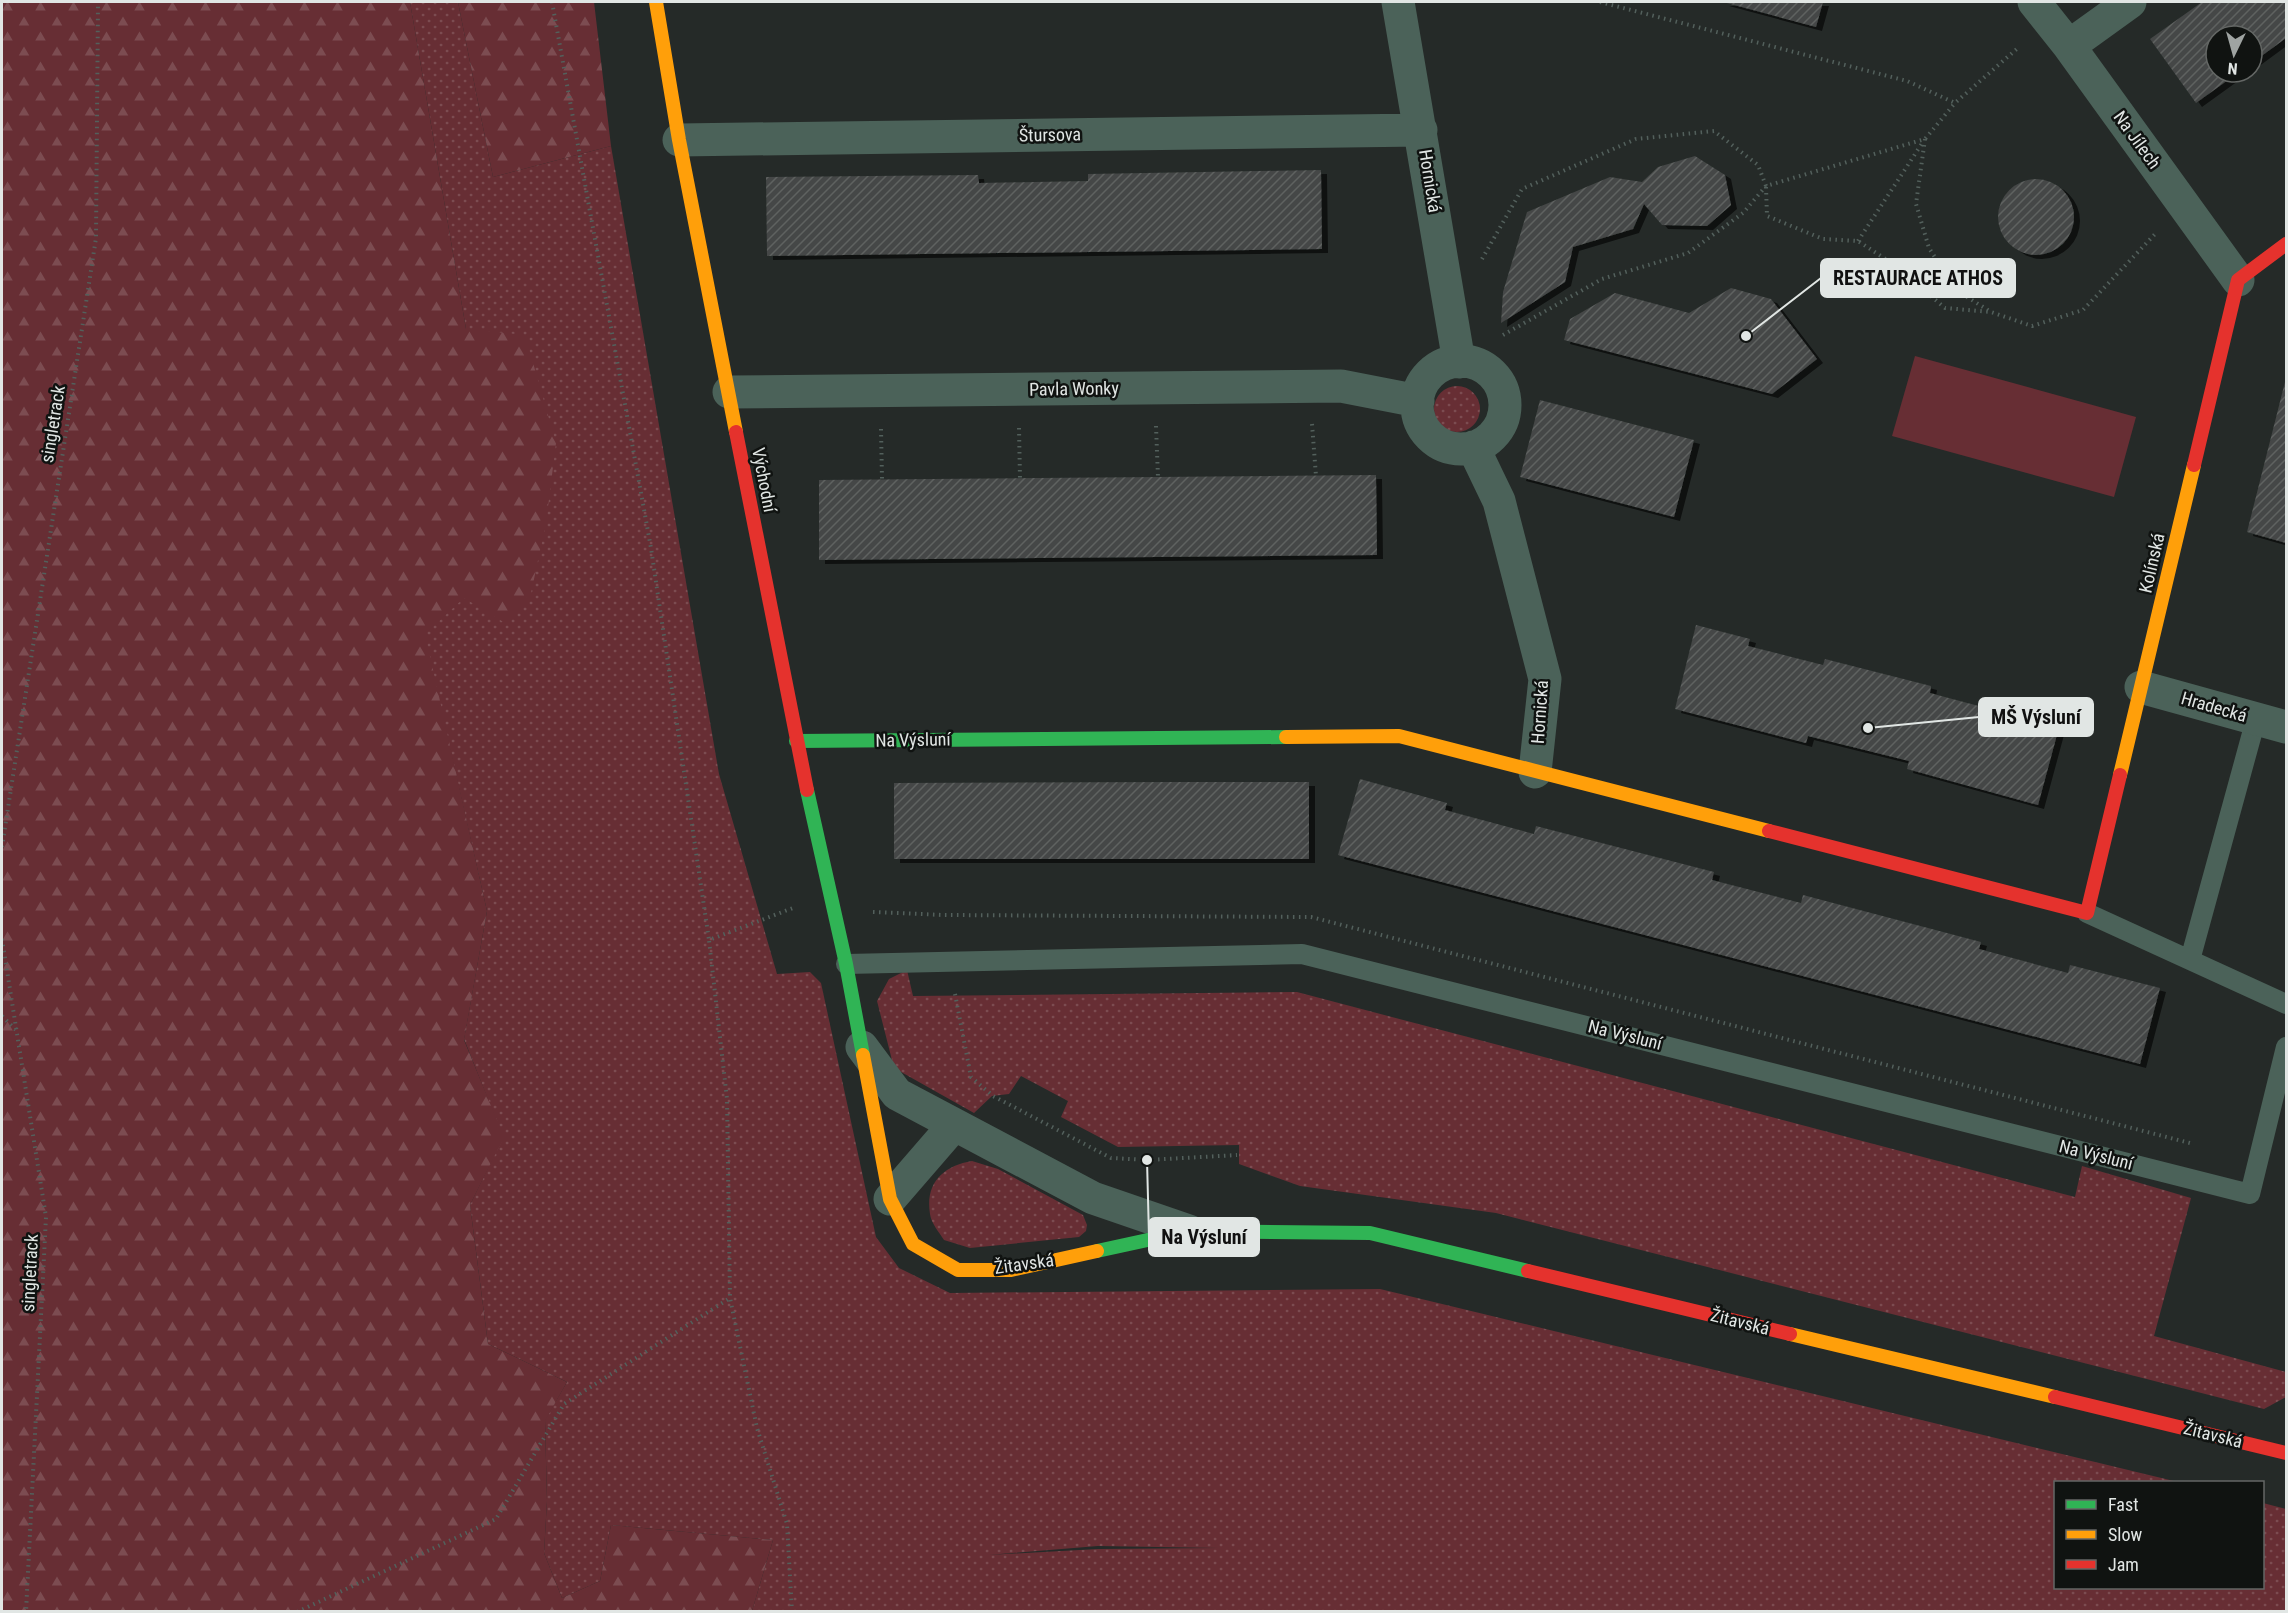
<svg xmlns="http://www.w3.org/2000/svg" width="2288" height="1613" viewBox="0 0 2288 1613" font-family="'Roboto Condensed',sans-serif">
<defs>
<pattern id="grass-dots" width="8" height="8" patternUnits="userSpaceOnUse" patternTransform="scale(1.5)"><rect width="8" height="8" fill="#672e34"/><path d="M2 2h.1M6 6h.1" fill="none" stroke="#7c4c51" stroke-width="1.8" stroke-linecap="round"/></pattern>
<pattern id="forest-firs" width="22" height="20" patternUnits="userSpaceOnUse" patternTransform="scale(1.5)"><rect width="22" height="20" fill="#672e34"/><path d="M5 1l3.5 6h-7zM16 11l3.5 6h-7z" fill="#7c4c51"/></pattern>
<pattern id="building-hatch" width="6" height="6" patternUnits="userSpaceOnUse" patternTransform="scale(1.5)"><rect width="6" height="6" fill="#444746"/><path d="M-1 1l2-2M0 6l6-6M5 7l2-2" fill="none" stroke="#5f6261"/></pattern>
<filter id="shadow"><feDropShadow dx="6" dy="4" stdDeviation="0" flood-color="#0009"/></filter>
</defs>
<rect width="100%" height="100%" fill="#252a28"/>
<path fill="url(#grass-dots)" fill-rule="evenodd" d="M410,2H458L493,177L611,146L719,774L777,974L810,972L821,983L876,1237L899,1268L950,1293L1380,1289L2178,1482H2056V1588H2262L2263,1503L2286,1509V1611H752L773,1540L611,1525L600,1581L562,1598L544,1553L547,1501L545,1420L567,1382L488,1344L470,1205L503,1137L464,1039L487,911L424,634L464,597L466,329ZM1098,1546L1218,1548H1219L1098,1549L988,1555Z
M1434 409a23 23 0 1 1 46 0a23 23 0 1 1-46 0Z
M907,970L913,996L1297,992L2075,1197L2082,1166L2191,1198L2154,1336L2286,1372V1397L2264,1409L1496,1213L1300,1186L1239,1164V1145L1118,1147L1061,1117L1068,1101L1021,1076L1009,1094L992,1096L974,1113L894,1068L877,1001L889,979Z
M972,1161L998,1169L1083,1215L1087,1225L1086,1231L1079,1237L970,1248L944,1240C939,1232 931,1223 930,1214C925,1183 943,1166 972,1161Z"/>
<path fill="url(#forest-firs)" d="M2,2H410L466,329L525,335L556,443L546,523L531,593L505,623L464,598L425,634L487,911L464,1040L504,1137L470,1205L488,1344L567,1382L545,1421L547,1501L544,1553L562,1598L600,1581L611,1525L773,1540L752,1611H2Z
M458,2H594L611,146L493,177Z"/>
<path fill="#672e34" d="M1915,356L2136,417L2114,497L1892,436Z"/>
<path fill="url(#building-hatch)" filter="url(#shadow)" d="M1723,2H1823L1816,27Z
M2202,2H2286V38L2252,63V36H2216V72H2239L2196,103L2150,39Z
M1695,156L1725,175L1731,205L1707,226L1662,225L1644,204L1633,229L1573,247L1565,282L1501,323L1503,292L1527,212L1610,177L1642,182L1658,167Z
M1321,170L1322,249L767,256L766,177L978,175L979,183L1088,181V174Z
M1998 217a38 38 0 1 1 76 0a38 38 0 1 1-76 0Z
M1731,288L1771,299L1817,359L1772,394L1564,340L1570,319L1615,293L1689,313Z
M2286,378V543L2247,532Z
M1540,400L1694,440L1674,517L1520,477Z
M1376,475L1377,555L819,560V480Z
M1696,625L1750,639L1748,646L1823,665L1825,659L1931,686L1930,693L2005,713L2007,706L2061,720L2038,805L1907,769L1909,761L1808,736L1806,743L1675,709Z
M1360,779L1447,803L1445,810L1534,834L1536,826L1714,872L1712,880L1801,903L1803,895L1981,942L1979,949L2068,973L2070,965L2160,988L2140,1064L1338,855Z
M1171,782H1309V859H894V783Z"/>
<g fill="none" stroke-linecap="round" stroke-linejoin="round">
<path stroke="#53605c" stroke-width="4" stroke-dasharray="1.5 4.5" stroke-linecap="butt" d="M552,2L651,548L709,940
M1600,2L1907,81L1955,103L2019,47
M1925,139L1916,204L1929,248L1956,290L1991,312L2032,326L2083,310L2156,233
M1766,187L1767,216L1823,239L1858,241L1893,264L1945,308L1991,312
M1858,241L1923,142
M1482,259L1522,189L1636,139L1714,131L1758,165L1766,186L1925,139L1955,103
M1503,335L1602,279L1688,253L1743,213L1766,186
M1312,424L1316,476
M1156,426L1158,477
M1019,428L1020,479
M881,429L882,479
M2,847L96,238L98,2
M873,912L943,915L1311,917L2190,1143
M2,939L46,1217L26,1612
M955,994L971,1077L993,1096L1111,1158L1147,1160L1237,1155
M2,1016L16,1030
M297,1612L496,1519L564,1404L730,1298
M792,1612L787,1524L757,1428L730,1298L727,1099L709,940L793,908"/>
<path stroke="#4b6259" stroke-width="20" d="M2087,913L2286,1004
M2190,960L2256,719
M846,964L1302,954L2250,1194L2286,1047"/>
<path stroke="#4b6259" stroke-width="33" d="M1398,2L1459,362
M2034,2L2069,46L2238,280
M2069,46L2130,2
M679,140L1421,130
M1417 405a44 44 0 1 1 88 0a44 44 0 1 1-88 0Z
M729,392L1341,386L1418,401
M1473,447L1499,501L1545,679L1535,772
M2141,687L2286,727
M862,1047L897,1094L1093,1198L1189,1231
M890,1199L954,1125"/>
<path stroke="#30b455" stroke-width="14" d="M796,741L1286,737
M807,790L846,964L863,1055
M1097,1251L1189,1231L1370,1233L1528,1271"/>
<path stroke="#ff9f0a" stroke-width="14" d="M656,2L679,140L736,432
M1286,737L1399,736L1769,831
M2120,775L2194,465
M863,1055L890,1199L913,1244L958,1270H1011L1097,1251
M1790,1334L2055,1397"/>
<path stroke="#e5322d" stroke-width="14" d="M736,432L807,790
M2194,465L2238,280L2286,244
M1769,831L2087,913L2120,775
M1528,1271L1790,1334
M2055,1397L2286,1453"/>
</g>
<g text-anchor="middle" stroke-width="5" stroke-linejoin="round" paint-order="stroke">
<g font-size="18" fill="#e1e6e4" stroke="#101311">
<text transform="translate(1050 135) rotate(-1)" y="6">Štursova</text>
<text transform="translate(2137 140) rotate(54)" y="6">Na Jílech</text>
<text transform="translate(1430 181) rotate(81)" y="6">Hornická</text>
<text transform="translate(1074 389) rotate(-1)" y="6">Pavla Wonky</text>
<text transform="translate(53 424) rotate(-81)" y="6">singletrack</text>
<text transform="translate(764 480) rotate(79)" y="6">Východní</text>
<text transform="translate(2152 563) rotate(-77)" y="6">Kolínská</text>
<text transform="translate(2214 707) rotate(16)" y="6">Hradecká</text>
<text transform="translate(1540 712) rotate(-86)" y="6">Hornická</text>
<text transform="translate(913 740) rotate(-1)" y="6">Na Výsluní</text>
<text transform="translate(1625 1035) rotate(14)" y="6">Na Výsluní</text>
<text transform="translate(2096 1155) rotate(14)" y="6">Na Výsluní</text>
<text transform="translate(1024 1264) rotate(-8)" y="6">Žitavská</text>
<text transform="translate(30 1273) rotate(-87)" y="6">singletrack</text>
<text transform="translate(1740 1322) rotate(14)" y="6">Žitavská</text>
<text transform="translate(2213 1435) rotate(14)" y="6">Žitavská</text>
</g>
</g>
<path fill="none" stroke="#e1e6e4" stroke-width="2" d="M1746 336L1821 278M1868 728L1979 717M1147 1160L1149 1237"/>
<g fill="#e1e6e4" stroke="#101311" stroke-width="2">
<circle cx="1746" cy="336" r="6"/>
<circle cx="1868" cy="728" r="6"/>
<circle cx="1147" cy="1160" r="6"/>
</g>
<g fill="#e1e6e4" stroke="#e1e6e4" stroke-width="2">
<rect x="1821" y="259" width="194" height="38" rx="6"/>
<rect x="1979" y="698" width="114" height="38" rx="6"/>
<rect x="1149" y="1218" width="110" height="38" rx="6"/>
</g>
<g font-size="20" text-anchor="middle" font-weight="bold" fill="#111">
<text x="1918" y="285">RESTAURACE ATHOS</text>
<text x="2036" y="724">MŠ Výsluní</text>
<text x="1204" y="1244">Na Výsluní</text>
</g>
<rect width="2288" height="1613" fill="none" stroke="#e1e6e4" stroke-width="6"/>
<rect x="2054" y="1481" width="210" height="108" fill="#101311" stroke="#646765" stroke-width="1.5"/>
<rect x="2066" y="1500" width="30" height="9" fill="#30b455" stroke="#646765" stroke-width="1.5"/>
<text x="2108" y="1511" font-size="18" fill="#e1e6e4">Fast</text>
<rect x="2066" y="1530" width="30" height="9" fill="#ff9f0a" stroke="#646765" stroke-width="1.5"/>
<text x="2108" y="1541" font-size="18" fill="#e1e6e4">Slow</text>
<rect x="2066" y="1560" width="30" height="9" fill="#e5322d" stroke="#646765" stroke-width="1.5"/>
<text x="2108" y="1571" font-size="18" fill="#e1e6e4">Jam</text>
<g transform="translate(2234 54) rotate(185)"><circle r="28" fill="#101311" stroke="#646765" stroke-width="1.5"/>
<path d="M0-4.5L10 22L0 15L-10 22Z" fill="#9fa4a2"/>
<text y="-9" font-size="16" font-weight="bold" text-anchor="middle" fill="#e1e6e4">N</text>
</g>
</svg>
